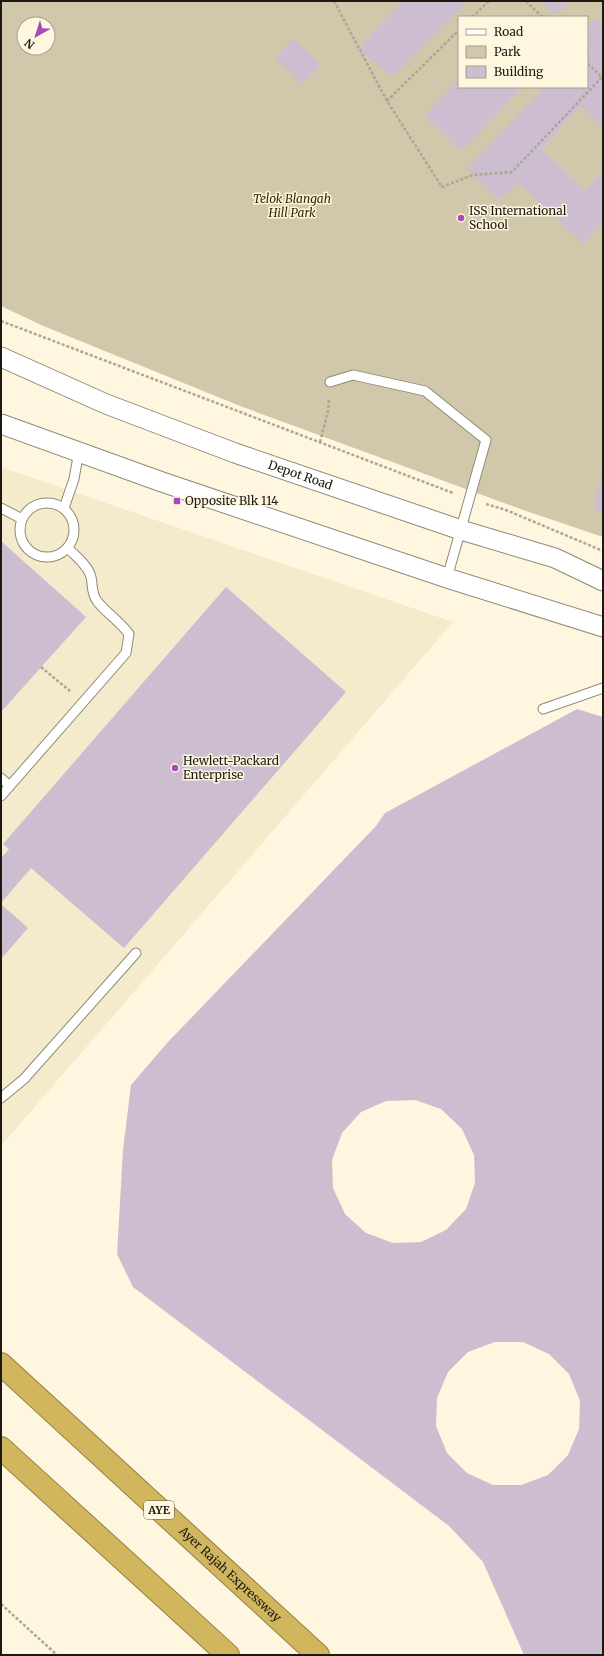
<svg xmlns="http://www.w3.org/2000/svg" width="604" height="1656" viewBox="0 0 604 1656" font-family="Merriweather,serif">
<rect width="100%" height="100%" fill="#fef6df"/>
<path fill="#f4eacc" d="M1,467L453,622L1,1146Z"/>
<path fill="#d1c8ac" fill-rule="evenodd" d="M1,1H603V537L526,511L240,406L41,325L1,306ZM459,17H587V87H459ZM24,24H48V48H24Z"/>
<path fill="#cdbdd0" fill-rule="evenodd" d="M399,1H468L393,77L359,49L400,3Z
M540,1H570L555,15Z
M596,18L603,25V63L587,47V27Z
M294,38L321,65L302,84L275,58Z
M587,49L603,64V127L581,106L541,149L585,191L603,172V223L583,244L518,182L500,200L467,169L545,87H587Z
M459,79V87H522L462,151L424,116Z
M602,472H603V512L594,510Z
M1,541L86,617L1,712Z
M226,587L346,692L124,948L31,868L1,903V858L9,849L3,844Z
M577,709L603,717V1655H524L483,1562L449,1526L133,1287L117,1254L123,1150L131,1085L168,1042L376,826L385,813ZM415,1100L441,1109L462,1129L474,1155L475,1183L466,1209L446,1230L421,1242L393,1243L366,1233L345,1214L333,1188L332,1160L342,1133L361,1112L386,1101ZM495,1342H523L549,1354L569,1374L580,1401L579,1429L568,1455L548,1475L521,1485H493L467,1473L447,1453L436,1426L437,1398L448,1372L468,1352Z
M1,904L28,928L1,959Z"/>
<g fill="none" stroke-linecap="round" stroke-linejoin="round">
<defs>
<path id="lane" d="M330,382L353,375L425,391L486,440L447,578
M20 530a27 27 0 1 1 54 0a27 27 0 1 1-54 0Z
M1,508L22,519
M64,508L74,479L79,451
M543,709L603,688
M1,778L10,786
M1,796L126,653L129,634C120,621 106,613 97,601C91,593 93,585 91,577C88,565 75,556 68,548
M1,1098L24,1079L136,953"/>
<g id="street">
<path id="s1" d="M1,357L106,404L235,453L461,530L555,558L603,581"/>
<path d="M1,424L162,482L447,578L603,627"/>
</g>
<g id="highway">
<path id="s2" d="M1,1364L318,1655"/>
<path d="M1,1448L228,1655"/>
</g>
</defs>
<use href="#lane" stroke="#908974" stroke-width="11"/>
<use href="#street" stroke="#908974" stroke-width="21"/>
<use href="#highway" stroke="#927f42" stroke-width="24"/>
<path stroke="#aca694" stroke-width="2.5" stroke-dasharray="3 2" stroke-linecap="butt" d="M334,1L387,101L442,187L473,175L512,172L602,77L587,63
M526,1L542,17
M472,17L489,1
M387,101L459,30
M1,321L453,493
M320,442L328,411L329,398
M486,504L506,510L603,551
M41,667L70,691
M1,1604L57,1655"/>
<use href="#lane" stroke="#fff" stroke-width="9"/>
<use href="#street" stroke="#fff" stroke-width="19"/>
<use href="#highway" stroke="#d1b65d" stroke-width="22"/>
</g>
<g fill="#a54cb8" stroke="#fef6df" stroke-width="1.5">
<circle cx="461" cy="218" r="4"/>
<rect x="173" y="497" width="8" height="8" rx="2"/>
<circle cx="175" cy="768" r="4"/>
</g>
<g text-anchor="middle" stroke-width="3" stroke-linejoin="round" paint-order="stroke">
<rect fill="#fef6df" stroke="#605b4f" stroke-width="1" x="144" y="1501" width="30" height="18" rx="3"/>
<g font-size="11" font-weight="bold" fill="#1c1911">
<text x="159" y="1514">AYE</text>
</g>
<g font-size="12" font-style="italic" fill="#332801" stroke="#fef6df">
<text x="292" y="203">Telok Blangah<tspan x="292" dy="14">Hill Park</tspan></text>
</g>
<g font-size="12" fill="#1c1911" stroke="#fef6df" text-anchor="start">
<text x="469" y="215">ISS International<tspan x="469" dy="14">School</tspan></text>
<text x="185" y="505">Opposite Blk 114</text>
<text x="183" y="765">Hewlett-Packard<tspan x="183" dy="14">Enterprise</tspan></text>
</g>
<g font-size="12" fill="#1c1911" stroke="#fef6df">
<text dy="4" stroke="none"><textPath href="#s1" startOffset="322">Depot Road</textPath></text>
<text dy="4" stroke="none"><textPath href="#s2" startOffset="311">Ayer Rajah Expressway</textPath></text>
</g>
</g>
<rect width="604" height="1656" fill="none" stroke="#1c1911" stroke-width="4"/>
<rect x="458" y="16" width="130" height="72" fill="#fef6df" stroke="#a49e8d"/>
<rect x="466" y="29" width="20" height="6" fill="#ffffff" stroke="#a49e8d"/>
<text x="494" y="36" font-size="12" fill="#1c1911">Road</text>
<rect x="466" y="46" width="20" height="12" fill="#d1c8ac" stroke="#a49e8d"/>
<text x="494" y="56" font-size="12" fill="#1c1911">Park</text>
<rect x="466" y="66" width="20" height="12" fill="#cdbdd0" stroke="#a49e8d"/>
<text x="494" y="76" font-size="12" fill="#1c1911">Building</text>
<g transform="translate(36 36) rotate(219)"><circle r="19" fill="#fef6df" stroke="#a49e8d"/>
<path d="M0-3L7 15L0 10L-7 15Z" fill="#a54cb8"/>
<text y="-6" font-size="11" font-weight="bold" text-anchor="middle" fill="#1c1911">N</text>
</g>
</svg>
